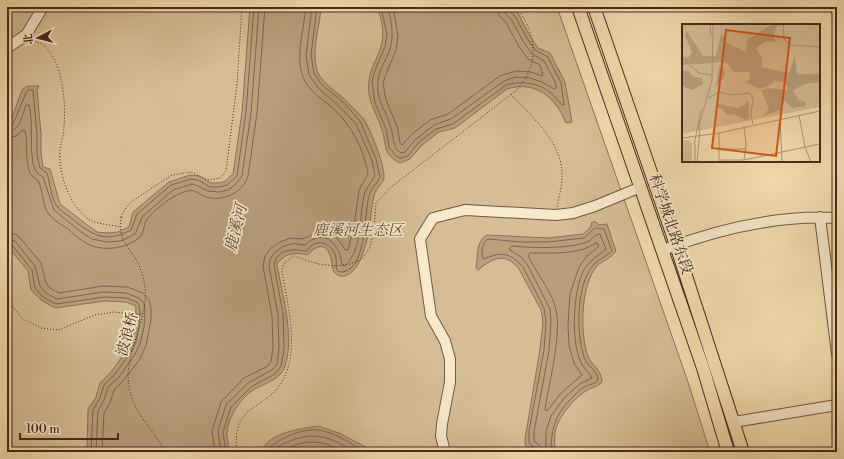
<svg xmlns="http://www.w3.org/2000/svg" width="844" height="459" viewBox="0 0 844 459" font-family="'Libre Bodoni','Noto Serif SC',serif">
<rect width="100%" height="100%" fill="#f2ddaf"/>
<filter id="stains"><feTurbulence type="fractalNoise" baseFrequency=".005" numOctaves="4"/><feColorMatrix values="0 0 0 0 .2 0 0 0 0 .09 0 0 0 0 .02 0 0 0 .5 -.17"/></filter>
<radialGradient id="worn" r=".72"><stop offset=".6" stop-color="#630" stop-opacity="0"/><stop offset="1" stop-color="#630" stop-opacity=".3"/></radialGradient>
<path fill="#d5be96" stroke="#8e745a" d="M7,7H557L688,382L710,452H7Z"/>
<path fill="#b8a07e" stroke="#8b7058" d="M250,7H321C320,28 311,49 317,70C321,84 339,92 348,103C353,108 358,113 363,118C370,128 385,166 384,178C383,184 375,189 374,196C371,207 371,218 369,229C368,238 365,247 362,255C358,268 345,285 333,271C332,262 330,239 314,249C311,251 310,253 307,255C294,252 286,253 277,264C282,294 295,337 285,366C281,380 265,383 255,389C241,397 227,418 227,434C227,440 229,446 230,452H84L87,450L88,409L96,397L100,383L111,372L127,350L132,340L135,326L136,306L126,302L105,301L55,308L41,300L31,290L28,271L7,246V123H10L22,90L27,86H39L37,90L41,134V154L43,167L50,169L60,204L86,224L97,232L108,233L118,232L129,227L133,212L169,182L190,175L199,176L211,183H218L224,182L233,174L242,112Z
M377,7H506L512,8L518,13L530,36L538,48L550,53L565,82L572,122L566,123C556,98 536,80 507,89L455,128L439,132L421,146L410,159L400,163C382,154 387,145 382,130C377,114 366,99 369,81C370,68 378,58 381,46C385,34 382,19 377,7Z
M592,222H596L599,225L607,224L616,251C612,258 603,260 597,266C581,284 580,331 587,353C590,365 602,369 602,382C596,388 591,387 586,391C573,399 557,419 555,433C554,439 555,446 555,452H535L525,445V439L540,349L543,322L541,310L519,269C505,252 494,257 478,270L476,268C478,257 476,240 487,235L548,238L583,234L590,228Z
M318,426L339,433L375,452H260C270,432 299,429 318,426Z"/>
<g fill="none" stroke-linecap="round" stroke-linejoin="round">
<path stroke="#80644e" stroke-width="1" d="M381,7L387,35L385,47L375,70L372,82L375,103L386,129L389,147L396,156L400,158L408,156L418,143L436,129L453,124L506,85C521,81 538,82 551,93C555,96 558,101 562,105H564L561,83L548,57L535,50L527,38L515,16L509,11L508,7
M387,7C392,19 394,37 390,49C386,60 379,70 378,81C375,99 387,112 391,128C394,137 392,147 401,153L405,152L415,140L434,125L451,119L504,81L515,77L530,78L542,82L554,89L556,88V84L544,61L532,54L523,41L511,19L505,13L503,7
M393,7L398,36L396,50L386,74L383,83L386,100L397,126L400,143L402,145L411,135L430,120L448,114L500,76L516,71L531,72L542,76L543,75L540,65L528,59L518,45L506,23L499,15L497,7
M7,127L11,126L13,124L26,93L28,90H33L37,134V155L40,168L47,173C50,183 51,196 56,205C59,210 66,214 70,217C92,235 104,244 131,230L137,214L171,185L191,179L198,180L210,187H218L227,185L237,176L246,112L254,7
M7,132C20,132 22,115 26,105H29C34,122 28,159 36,171C37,174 40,175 43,177L54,210L81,232L92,239L107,242L121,241L135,234L137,230L142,217L173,190L192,184L196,185L208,191L219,192L228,190L235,185L242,176L251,113L259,7
M7,138L16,136L23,130L25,131C28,143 25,157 29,170C30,176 35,177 38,181C43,189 42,205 48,213C52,219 59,223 65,227C73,233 82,242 92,246C107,251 127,248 139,238C145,233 143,225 147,219C155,209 174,194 187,191C195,189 198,194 206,197C222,202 243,193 248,176L257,113L265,7
M7,233L15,234L20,238L41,263L46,283L50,288L59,293L103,286L127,287L143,293L149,300L151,309V319L146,345L140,359L123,381L114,390L110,403L104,413L102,452
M7,239L15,241L35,266L40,286L46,293L57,299L103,292L126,293L139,298L144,303L145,311L144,327L140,344L134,356L119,377L108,387L104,400L98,411L96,452
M596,243L598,244V247L587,256L579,267L570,294L568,325L569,345L574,363L582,375L561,393L548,410L546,411L545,409C549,382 563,331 555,306C550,288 535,272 528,255L530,253C549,253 580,255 596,243Z
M7,244L12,245L32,270L35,288L43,297L56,304L105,297L126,298L137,302L139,305L140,311L139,326L136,342L131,352L115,374L104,385L100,398L93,410L91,452
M215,452L212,431L221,402L244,378L268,366L271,361L273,348L272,316L263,266L265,256L271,248L280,242L291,238L303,239L318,232L328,233L334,235L341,243L345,250H348L354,227L359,190L368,174C364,150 353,128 335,110C324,100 309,92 303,77C295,55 304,29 306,7
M221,452L218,431L226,405L248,383L272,370L277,364L279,349L278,315L269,266C269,254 281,246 291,244C296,243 300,245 305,245C324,227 340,244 342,265L345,266C364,248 358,215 365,192C367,187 372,181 375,176L372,160L356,124L339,106L319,89L309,75L306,55L312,7
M226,452L223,432L231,407L251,387L275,374L281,366L284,349L283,314L274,265C277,248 294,249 306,251C308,250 309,248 311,246C321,238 334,246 336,258C337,262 335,267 337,270C339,272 340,272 343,272C368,267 363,211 370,193C372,188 377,183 380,177L376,159L360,121L343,102L322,85L314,73L311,55L317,7
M265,452C276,440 300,428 318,430C335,432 351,444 366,452
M272,452C277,447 283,443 290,441C318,430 332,439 356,452
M281,452C304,438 321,439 344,452
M536,452L535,448L529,443V431L544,350L546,322L544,308L523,267C515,258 507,252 495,255C491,256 487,258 483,259C481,254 482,242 488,239L521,242H548L584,238L595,228L604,229L612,251C607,256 599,259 594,264C576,284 576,332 584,357C586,365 598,371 598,380C594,385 589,384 584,387C580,389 577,393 574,396C556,413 551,427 551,452
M541,452L540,446L534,441V432L549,350L551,322L550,309L527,264L521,257L510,250V248L512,246C533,248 564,249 584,243C591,242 594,234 600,234L606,249C598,256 590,260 584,270C573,290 571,340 580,360C582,367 589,372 592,378L581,383L565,397L551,416L546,431V452"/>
<defs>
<path id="minor" d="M835,7L837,12
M7,48L26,35L43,7
M820,217L837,354
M663,250C718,229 777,215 837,218
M734,422L837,405
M445,452L441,436L442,424L450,382V359L445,341L431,316L420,239L433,218L465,210L556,215L573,213L595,206L641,187"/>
<path id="major" d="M578,7L703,368L728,452
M594,7L676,245L743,452"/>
</defs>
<use href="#minor" stroke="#725642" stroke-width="12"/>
<use href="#major" stroke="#48291e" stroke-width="14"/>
<path stroke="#48291e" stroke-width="1" stroke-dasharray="1 2" stroke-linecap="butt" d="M32,40C36,42 40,43 43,45C63,60 66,103 64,126C64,134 61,142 60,150C58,173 70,208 90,220C97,224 112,225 120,227
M511,94C529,114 556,137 561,164C564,178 560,193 557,207
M121,217L125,209L131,202L172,175L191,172L208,180L220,178L226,171L237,84L242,7
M7,300L23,319L41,328L58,330L95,315L114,312L133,314H143
M237,452C231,401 266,412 283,380C300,348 287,304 282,271C283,263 287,260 294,256L318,264L336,266L350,264L362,259L370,247L374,230L376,203L391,187L518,89C521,84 526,79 528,73C539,51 531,25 516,7"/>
<use href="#minor" stroke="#f7e9cb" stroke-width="10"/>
<use href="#major" stroke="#f2ddaf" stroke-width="12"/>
<path stroke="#48291e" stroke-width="1" stroke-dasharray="1 2" stroke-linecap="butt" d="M121,217C121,222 120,227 121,232C123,243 132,252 137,261C141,269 144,279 145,287C149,324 119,357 131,395C137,416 155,432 165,452"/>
</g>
<g text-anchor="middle" stroke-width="3.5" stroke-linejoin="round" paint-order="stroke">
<g font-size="15" fill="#48291e" stroke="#f7e9cb">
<text transform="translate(671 224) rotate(71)" y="5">科学城北路东段</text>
<text transform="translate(127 334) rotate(-75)" y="5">波浪桥</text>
</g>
<g font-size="15" font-style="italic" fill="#644736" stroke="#f7e9cb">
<text x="358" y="235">鹿溪河生态区</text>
</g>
<g font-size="16" font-style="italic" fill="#644736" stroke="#f7e9cb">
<text transform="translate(235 228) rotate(-76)" y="6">鹿溪河</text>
</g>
</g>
<g transform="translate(682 24)">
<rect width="138" height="138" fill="#f2ddaf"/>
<path d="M0,0H138V83L0,110ZM6,116L10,120V138H0V117Z" fill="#d5be96"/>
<path d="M91,0H95L91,13L96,18L84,17L74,24L80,34V43L107,49L113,32L115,50H138V58L123,60L111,66L116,76L124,78L123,82L111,84L102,77L98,86L81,92L87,85L79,66L87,64L103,66L106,64L103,59L93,57L85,63L77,65L64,58L68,55L67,48H52L44,38L0,41V33L6,34L10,29L3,11L5,7L21,32H34L39,11L44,12V18L63,28L66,15ZM37,42L42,44L43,51L34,63ZM0,46L7,47L11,53L20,54L21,60L10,66L2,63L0,61ZM63,76L67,78V95L63,96L53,90L45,91L40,85L35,83L37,80L56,84L64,80Z" fill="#b8a07e"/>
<path fill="none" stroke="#ae9575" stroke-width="1" d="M28,0L29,12M101,0L102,15L108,21L138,23M8,41L17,49L30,51M26,74L37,68L50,71L68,69L71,75L69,90L71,100M117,91L123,123L129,138M98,95L100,138M16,105L30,56L31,0M0,114L37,109L138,87M13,120V138M12,121L19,86M37,125H64M38,136H62L138,120M62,136L64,121L62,102M15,138L18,104M37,138V109"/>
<path fill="#d8540e" fill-opacity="0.15" stroke="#d8540e" stroke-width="2" d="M44,6L108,14L94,132L30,124Z"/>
<rect width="138" height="138" fill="none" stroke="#48291e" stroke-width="2"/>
</g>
<rect width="844" height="459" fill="none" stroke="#f2ddaf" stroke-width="24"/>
<rect x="8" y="8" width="828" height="443" fill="none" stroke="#48291e" stroke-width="2"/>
<rect x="12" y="12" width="820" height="435" fill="none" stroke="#48291e"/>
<g transform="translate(38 38) rotate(263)" stroke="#f7e9cb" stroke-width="3" paint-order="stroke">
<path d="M0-3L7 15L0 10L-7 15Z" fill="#48291e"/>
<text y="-6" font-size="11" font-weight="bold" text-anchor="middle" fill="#48291e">北</text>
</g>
<path d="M20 433v6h98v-6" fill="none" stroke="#48291e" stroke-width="2"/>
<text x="26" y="433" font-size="12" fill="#48291e" stroke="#f7e9cb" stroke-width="3" paint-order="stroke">100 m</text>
<rect width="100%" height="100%" filter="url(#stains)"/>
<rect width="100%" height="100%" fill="url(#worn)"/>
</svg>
